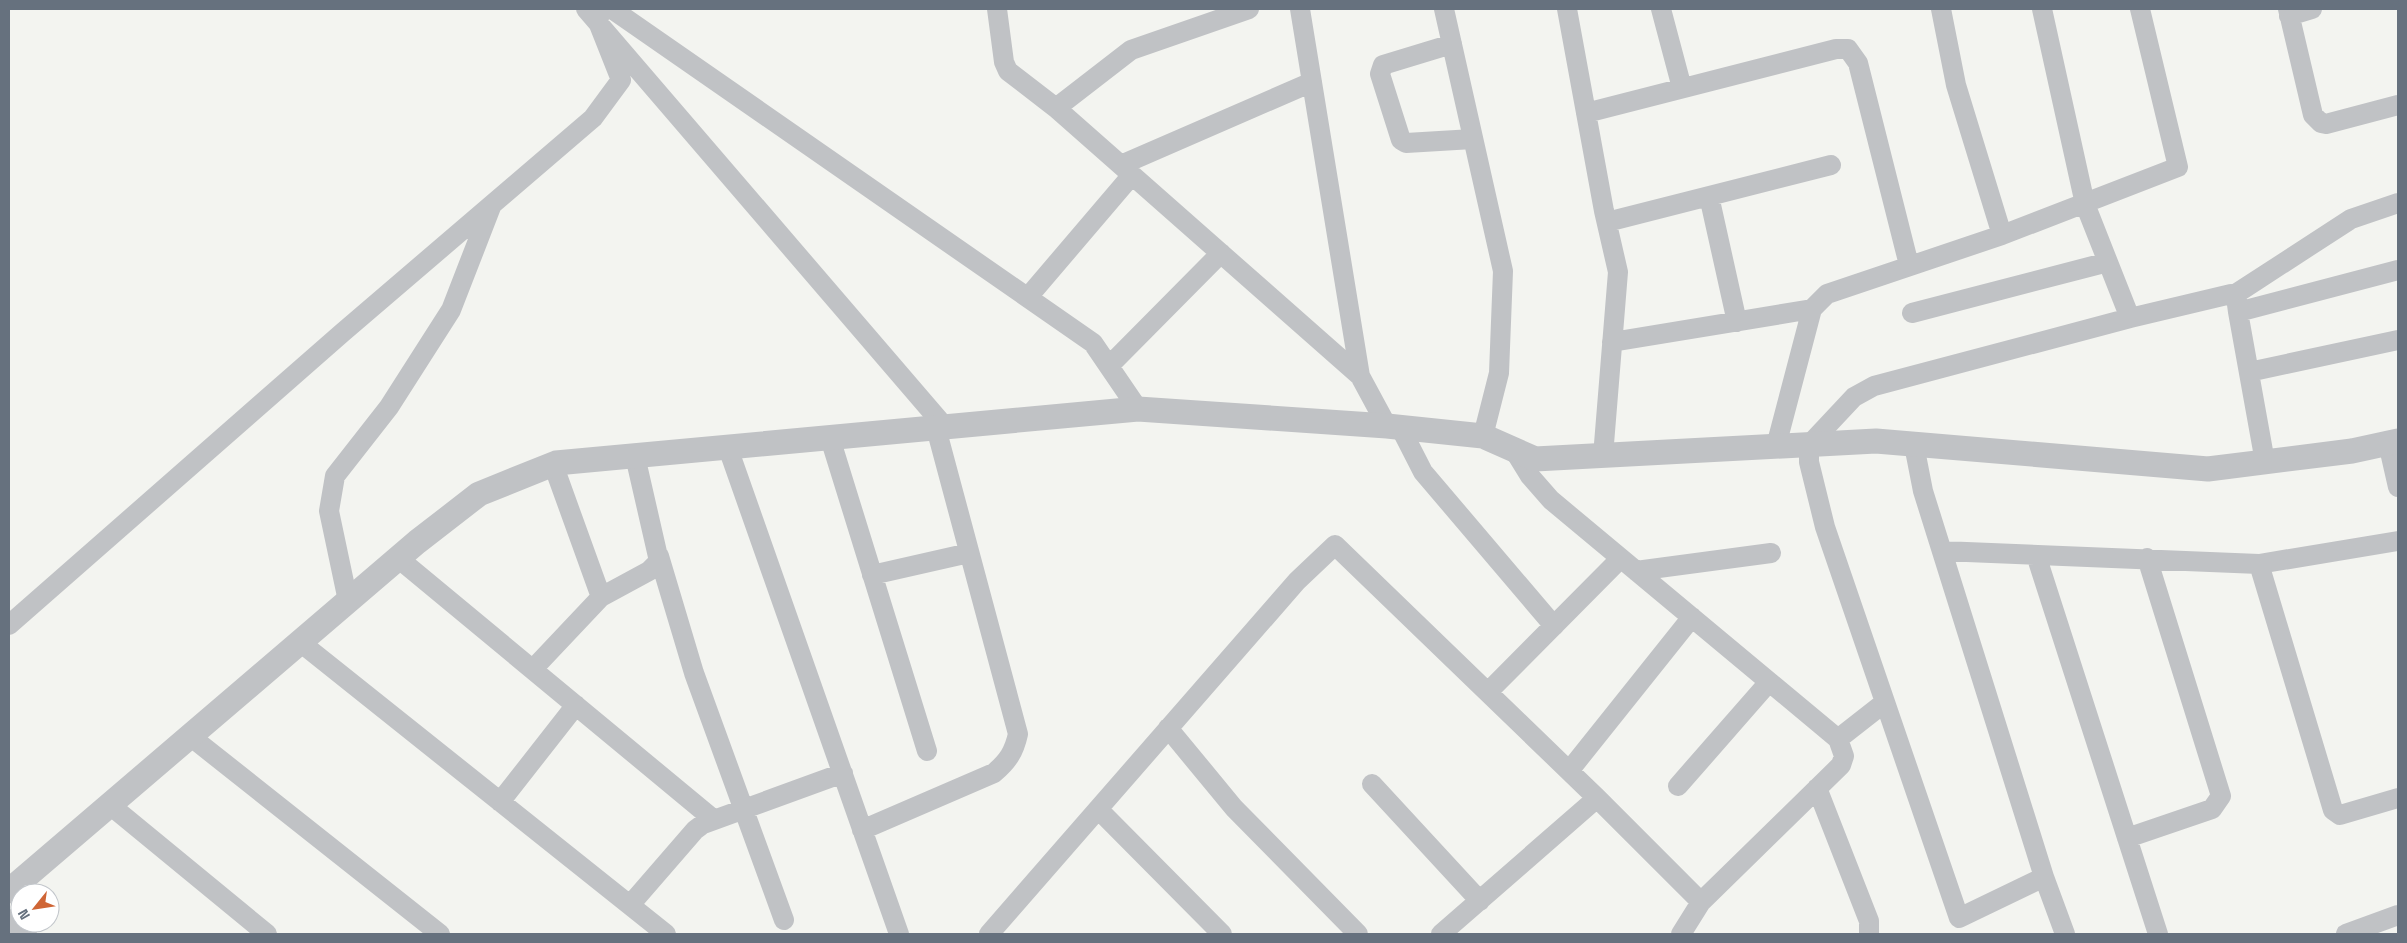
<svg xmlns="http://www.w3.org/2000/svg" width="2407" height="943" viewBox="0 0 2407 943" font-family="'Space Grotesk',sans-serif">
<rect width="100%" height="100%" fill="#f3f4f0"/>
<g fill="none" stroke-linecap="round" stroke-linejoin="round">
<path stroke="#c0c2c5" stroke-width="20" d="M586,9L945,427
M612,9L1093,343L1138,409
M997,9L1004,62L1008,71L1056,108
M1249,9L1131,50L1056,108L1360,376L1387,426
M1300,9L1360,376
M1444,9L1503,271L1499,373L1483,436
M1567,9L1604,211L1618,272L1603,456
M1661,9L1682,88
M2042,9L2085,204L2130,318
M2288,9L2313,115L2321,123L2326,124L2398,105
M2289,16L2312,9
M1452,44L1383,65L1380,74L1401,140L1406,143L1473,139
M1586,113L1836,49H1848L1858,63L1909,265
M1121,165L1312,82
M1709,196L1737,322
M1607,222L1831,165
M2002,235L2178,167L2140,9
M2234,295L2351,219L2398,203
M1028,297L1132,175
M1812,309L1827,294L2002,235L1956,85L1941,9
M1912,313L2108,262
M1612,342L1812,309L1776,446
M1109,366L1221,253
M2249,372L2398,340
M1400,427L1423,472L1554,626
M830,438L927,751
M2388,443L2398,487
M1914,445L1923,491L2044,877L1959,918L1825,527L1809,462V445L1854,397L1874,386L2130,318L2231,294L2236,297L2238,312
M728,448L899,934
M2265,462L2238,312L2398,270
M553,464L601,597
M1942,551L2259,564L2398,541
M2036,555L2158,934
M659,556L694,673L784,920
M398,558L713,819
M2259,564L2333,810L2340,815L2398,798
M1636,571L1771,553
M872,575L969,553
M348,601L329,511L335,476L389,407L451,310L491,207
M9,625L342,333L593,118L621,80L598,22L601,9
M300,642L666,934
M533,669L601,597L649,571L659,561L635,456
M1488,692L1621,558
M1168,728L1234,808L1358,934
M190,736L440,934
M1838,739L1884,703
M1569,771L1692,617
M1372,784L1480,901
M1678,786L1769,682
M1817,788L1869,921V934
M500,802L576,705
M110,805L267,934
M1098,809L1222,934
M862,830L994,773C1008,761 1014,752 1018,734L936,428
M2127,838L2212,809L2221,796L2147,558
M2044,877L2065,934
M630,905L695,830L703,824L843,773
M9,919L27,934
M989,934L1297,581L1335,545L1597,798L1701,902L1841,765L1844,756L1838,739L1551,500L1530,476L1514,450
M1441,934L1597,798
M1681,934L1701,902
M2346,934L2398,915"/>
<path stroke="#c0c2c5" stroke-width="25" d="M9,891L417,542L479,494L556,463L1138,409L1387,426L1483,436L1535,459L1876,441L2208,469L2352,451L2398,441"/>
</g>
<rect width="2407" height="943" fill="none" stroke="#66717e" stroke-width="20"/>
<g transform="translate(35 908) rotate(240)"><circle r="24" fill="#ffffff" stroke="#c2c6cb"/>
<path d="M0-4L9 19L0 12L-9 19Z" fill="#cf6535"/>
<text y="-8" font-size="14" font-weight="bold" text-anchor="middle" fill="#66717e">N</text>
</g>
</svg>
